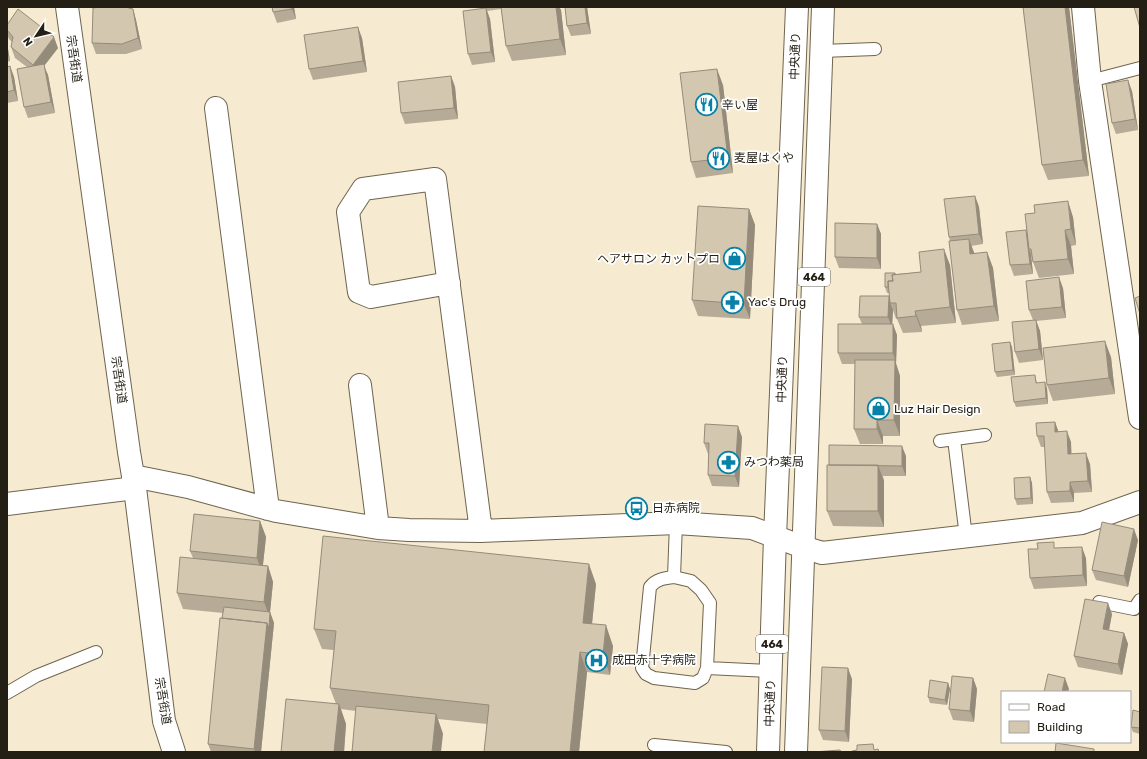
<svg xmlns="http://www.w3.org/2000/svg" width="1147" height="759" viewBox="0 0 1147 759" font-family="Rubik,'Noto Sans JP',sans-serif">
<rect width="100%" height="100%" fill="#f6ead1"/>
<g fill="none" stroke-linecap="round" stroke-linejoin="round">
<defs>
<path id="service" d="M822,51L875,49
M1090,81L1140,68
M954,439L966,537
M940,441L985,435
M674,577L691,581L701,590L710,603L707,668L703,678L695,683L654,678L646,674L642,668L650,587C656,579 665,578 674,577Z
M674,577L676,523
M1099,602L1134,609L1140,600
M707,668L771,671
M7,693L36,676L96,652
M654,745L726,752"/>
<path id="minor" d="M1083,7L1090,81L1140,418
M216,108L268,509
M449,283L371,297L359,292L348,212L363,189L435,179L481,531
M360,385L378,528
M133,476L188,487L276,511L378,528L409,530L481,531L676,523L752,528L803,547L822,553L1082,523L1140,502
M7,504L135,488"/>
<path id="tertiary" d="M67,7L129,452L135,488L164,721L174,752"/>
<path id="trunk" d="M768,752L775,537L797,7
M796,752C804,504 815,255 823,7"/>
</defs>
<use href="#service" stroke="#6f644e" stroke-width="14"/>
<use href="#minor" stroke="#6f644e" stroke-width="24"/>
<use href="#tertiary" stroke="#6f644e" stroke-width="24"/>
<use href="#trunk" stroke="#6f644e" stroke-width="24"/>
<use href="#service" stroke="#fff" stroke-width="12"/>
<use href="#minor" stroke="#fff" stroke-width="22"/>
<use href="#tertiary" stroke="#fff" stroke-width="22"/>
<use href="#trunk" stroke="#fff" stroke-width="22"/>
</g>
<path fill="#b6ab96" d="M294,7L296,19L277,23L273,12Z
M485,7H559L561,10L566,55L512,61L506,46L501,9L487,11L490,19L495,62L472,65L468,54L485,9Z
M587,7L591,34L571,36L567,26Z
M1023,7H1069L1089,176L1048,180L1042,165Z
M133,9L136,20L142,49L126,54H96L92,43Z
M7,25L58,48L44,66L48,75L55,113L28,118L24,107L27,67L15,58L11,47L12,42L9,39L7,34Z
M362,38L367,72L313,80L309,69Z
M7,43L10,61L7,62Z
M10,66L14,77L18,101L7,103V67Z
M451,76L455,87L458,119L405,124L401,113Z
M723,85L733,173L696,178L691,162Z
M1132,91L1138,130L1116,134L1112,123Z
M975,196L979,207L983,244L971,246L974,254L987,252L993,268L999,321L962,325L957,310L950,241L949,237Z
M749,209L755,225L750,319L698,316L692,300Z
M1073,217L1076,245L1071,246L1074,274L1039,278L1033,262L1031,255L1033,274L1014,276L1010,265L1026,230L1027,235Z
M877,224L881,234V269L839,268L835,257Z
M950,265L956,323L921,326L922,332L903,333L897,319H896L893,310L892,324L897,335L896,364L900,376V436H883V444H860L854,429L855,364H842L838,353L862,324L859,317L890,299L889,293H887L885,287L895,273L896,274L921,272Z
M1063,288L1066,318L1036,321L1040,331L1043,360L1019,363L1015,352L1033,320L1029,310Z
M1010,342L1012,347L1015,375L997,377L995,372Z
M1111,357L1115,394L1053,401L1047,385Z
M1035,375L1037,383L1047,388L1048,404L1016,407L1014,402Z
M1055,422L1058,432L1071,442V454L1090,464L1092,492L1074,493V502L1051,503L1047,492L1045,447H1041L1037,436Z
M742,437L739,487L712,486L708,475L709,454H708L704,443Z
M906,456V476H883L884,481V527L833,526L827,511V465Z
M1030,477L1032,483L1033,504L1017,505L1015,499Z
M260,521L266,537L263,565L268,566L273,582L270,612L274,623L261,752H211L208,744L223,613L183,609L177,593L193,558L190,551Z
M1138,540L1128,587L1096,580L1092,570Z
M1056,548L1086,558L1087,586L1034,589L1030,578Z
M596,584L592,624L613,646L610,675L587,672L579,752H484L487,724L438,719L443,734L356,711L341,709L346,724L344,752H281L336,704L330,688L334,650L322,649L314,629Z
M1112,614L1109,630L1124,633L1128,644L1122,675L1078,667L1074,656Z
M973,678L977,689L974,722L953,720L949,709Z
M852,679L849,742L823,740L819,730Z
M948,683L950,689L947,705L930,703L928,697Z
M1140,712V734L1133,732L1131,727Z"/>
<path fill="#948b7a" d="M292,7H294L296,19L292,9Z
M556,7H559L561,10L566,55L560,39Z
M585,7H587L591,34L587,23Z
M1065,7H1069L1089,176L1083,160Z
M486,8L490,19L495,62L491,52Z
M133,9L136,20L142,49L138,38Z
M358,27L362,38L367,72L363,61Z
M54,37L58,48L44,66L48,75L55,113L51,102L37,76L33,65Z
M7,43L10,61L7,52Z
M10,66L14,77L18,101L14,90Z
M717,69L723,85L733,173L728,158Z
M451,76L455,87L458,119L454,108Z
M1128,80L1132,91L1138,130L1135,119Z
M975,196L979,207L983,244L979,234Z
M1068,201L1073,217L1076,245L1071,229Z
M749,209L755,225L750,319L744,304Z
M877,224L881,234V269L877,258Z
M1026,230L1030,241L1029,249L1031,255L1033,274L1030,264Z
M1065,230L1071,246L1074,274L1068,259Z
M969,239L975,255L970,254Z
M944,249L950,265L956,323L950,307Z
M987,252L993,268L999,321L994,306Z
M1059,277L1063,288L1066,318L1062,307Z
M889,296L891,303H890L893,310L892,328L888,317Z
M915,311L921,326L922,332L916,316Z
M1036,320L1040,331L1043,360L1039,349Z
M893,324L897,335L896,364L893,353Z
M1105,341L1111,357L1115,394L1109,378Z
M1010,342L1012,347L1015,375L1013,370Z
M895,360L900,376V436L894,420Z
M1045,382L1047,388L1048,404L1046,398Z
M877,420L883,436V444L877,429Z
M1055,422L1059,433L1055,432Z
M738,426L742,437L739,487L735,476Z
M1067,431L1071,442L1072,465L1068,454Z
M902,446L906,456V476L902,466Z
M1086,453L1090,464L1092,492L1088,481Z
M878,465L884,481V527L878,511Z
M1030,477L1032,483L1033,504L1031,498Z
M1070,482L1074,493V502L1070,491Z
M260,521L266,537L262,573L257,558Z
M1134,529L1138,540L1128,587L1124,576Z
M1082,547L1086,558L1087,586L1083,575Z
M589,564L596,584L590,643L583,623Z
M268,566L273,582L270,612L274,623L261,752H255L254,749L267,623L270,618L264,602Z
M1108,603L1112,614L1107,640L1103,629Z
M606,625L613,646L610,675L603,655Z
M1124,633L1128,644L1122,675L1118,664Z
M580,652L587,672L579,752H570Z
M848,668L852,679L849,742L845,731Z
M973,678L977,689L974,722L970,711Z
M1065,678L1069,689L1068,692H1062Z
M948,683L950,689L947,705L945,700Z
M339,704L346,724L344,752H334Z
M436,714L443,734L441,752H432Z"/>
<path fill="#d4c7af" stroke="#948b7a" d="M99,7H125L133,9L138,38L122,44L92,43L93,8Z
M272,7H292V9L273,12Z
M501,7H556L560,39L506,46Z
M565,7H585L587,23L567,26Z
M1023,7H1065L1083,160L1042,165Z
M1134,7H1140V28Z
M486,8L491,52L468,54L463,11Z
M18,9L54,37L33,65L11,47L13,37L7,30V25Z
M358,27L363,61L309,69L304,35Z
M44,64L51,102L24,107L17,69Z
M10,66L14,90L7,92V67Z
M717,69L728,158L691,162L680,73Z
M451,76L454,108L401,113L398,82Z
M1128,80L1135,119L1112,123L1106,84Z
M975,196L979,234L949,237L944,199Z
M1068,201L1071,229L1065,230L1068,259L1033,262L1031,249H1029L1025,214L1035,213L1034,205Z
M698,206L749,209L744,304L692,300Z
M835,223L877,224V258L835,257Z
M1026,230L1030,264L1010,265L1006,232Z
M969,239L970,254L987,252L994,306L957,310L949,241Z
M944,249L950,307L915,311L916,316L897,318L896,303H890L888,281H893L892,275L921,272L919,252Z
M885,273H895V274L892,275L893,281H888V287H885Z
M1059,277L1062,307L1029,310L1026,281Z
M860,296H889L888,317H859Z
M1140,296V314L1135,298Z
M1036,320L1039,349L1015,352L1012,322Z
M838,324H893V353H838Z
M1105,341L1109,378L1047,385L1043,348Z
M1010,342L1013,370L995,372L992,344Z
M855,360H895L894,420H877V429H854Z
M1035,375L1036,383L1045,382L1046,398L1014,402L1011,377Z
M1055,422V432L1067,431L1068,454L1086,453L1088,481L1070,482V491L1047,492L1044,436H1037L1036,423Z
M705,424L738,426L735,476L708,475L709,443H704Z
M829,445L902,446V466L829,465Z
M827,465H878V511H827Z
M1030,477L1031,498L1015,499L1014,478Z
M194,514L260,521L257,558L190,551Z
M1102,522L1134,529L1124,576L1092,570Z
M323,536L589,564L583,623L606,625L603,655L580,652L570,752H484L489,705L330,688L336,631L314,629Z
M1054,542V548L1082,547L1083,575L1030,578L1028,549H1038L1037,543Z
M180,557L268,566L264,602L177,593Z
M1085,599L1108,603L1103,629L1124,633L1118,664L1074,656Z
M224,607L270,612L269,628L267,623L222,618Z
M220,618L267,623L254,749L208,744Z
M822,667L848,668L845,731L819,730Z
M1048,674L1065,678L1062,692H1044Z
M952,676L973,678L970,711L949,709Z
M930,680L948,683L945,700L928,697Z
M286,699L339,704L334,752H281Z
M356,706L436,714L432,752H352Z
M1133,710L1140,712V728L1131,727Z
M1056,743L1094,749V752H1055Z
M873,744L874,750L878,749L879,752H852V751L857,750V745Z
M840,750L841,752H814Z"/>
<defs>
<symbol id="restaurant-ring" viewBox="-11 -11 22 22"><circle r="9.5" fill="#fff" stroke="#0781a7" stroke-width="1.5"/><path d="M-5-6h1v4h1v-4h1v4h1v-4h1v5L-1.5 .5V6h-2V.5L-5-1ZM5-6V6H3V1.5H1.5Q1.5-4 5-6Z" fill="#0781a7"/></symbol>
<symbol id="shop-ring" viewBox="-11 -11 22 22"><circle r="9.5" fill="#fff" stroke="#0781a7" stroke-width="1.5"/><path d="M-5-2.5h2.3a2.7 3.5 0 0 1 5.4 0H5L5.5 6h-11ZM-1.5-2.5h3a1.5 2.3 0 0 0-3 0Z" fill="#0781a7"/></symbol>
<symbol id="pharmacy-ring" viewBox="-11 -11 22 22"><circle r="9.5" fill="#fff" stroke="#0781a7" stroke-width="1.5"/><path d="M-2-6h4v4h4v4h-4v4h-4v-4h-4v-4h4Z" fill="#0781a7"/></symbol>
<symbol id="bus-ring" viewBox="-11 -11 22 22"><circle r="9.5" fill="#fff" stroke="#0781a7" stroke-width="1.5"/><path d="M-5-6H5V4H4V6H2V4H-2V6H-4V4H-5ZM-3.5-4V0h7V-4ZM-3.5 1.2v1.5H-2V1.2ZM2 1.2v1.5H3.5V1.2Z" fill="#0781a7"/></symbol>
<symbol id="hospital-ring" viewBox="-11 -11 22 22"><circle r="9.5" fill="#fff" stroke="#0781a7" stroke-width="1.5"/><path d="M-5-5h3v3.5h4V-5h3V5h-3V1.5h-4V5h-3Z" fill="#0781a7"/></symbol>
</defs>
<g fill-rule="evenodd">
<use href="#restaurant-ring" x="694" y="92" width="25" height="25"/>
<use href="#restaurant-ring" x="706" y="146" width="25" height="25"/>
<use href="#shop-ring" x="722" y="246" width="25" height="25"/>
<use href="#pharmacy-ring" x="720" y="290" width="25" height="25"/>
<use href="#shop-ring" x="866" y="396" width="25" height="25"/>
<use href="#pharmacy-ring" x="716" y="450" width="25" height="25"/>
<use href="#bus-ring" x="624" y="496" width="25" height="25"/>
<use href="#hospital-ring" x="584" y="648" width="25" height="25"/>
</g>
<g text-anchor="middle" stroke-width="3.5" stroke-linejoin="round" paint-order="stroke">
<g fill="#fff" stroke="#65625b" stroke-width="1">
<rect x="798" y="268" width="32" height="18" rx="3"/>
<rect x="756" y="635" width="32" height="18" rx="3"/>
</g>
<g font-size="11" font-weight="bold" fill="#231f15">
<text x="814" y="281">464</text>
<text x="772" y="648">464</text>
</g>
<g font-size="12" fill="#231f15" stroke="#fff">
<text transform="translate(795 56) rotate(-88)" y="4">中央通り</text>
<text transform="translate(74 59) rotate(82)" y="4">宗吾街道</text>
<text transform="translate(782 379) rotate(-88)" y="4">中央通り</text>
<text transform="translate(119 380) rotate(82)" y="4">宗吾街道</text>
<text transform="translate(163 701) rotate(81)" y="4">宗吾街道</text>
<text transform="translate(770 703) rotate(-88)" y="4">中央通り</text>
</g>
<g font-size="12" fill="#231f15" stroke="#fff" text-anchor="start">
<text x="722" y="109">辛い屋</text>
<text x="734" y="162">麦屋はくや</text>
<text x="720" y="263" text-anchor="end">ヘアサロン カットプロ</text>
<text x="748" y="306">Yac's Drug</text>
<text x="894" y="413">Luz Hair Design</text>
<text x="744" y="466">みつわ薬局</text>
<text x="652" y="512">日赤病院</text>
<text x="612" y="664">成田赤十字病院</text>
</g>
</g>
<rect width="1147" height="759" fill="none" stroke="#231f15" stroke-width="16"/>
<rect x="1001" y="691" width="130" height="52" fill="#ffffff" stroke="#a7a5a1"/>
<rect x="1009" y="704" width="20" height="6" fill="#ffffff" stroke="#a7a5a1"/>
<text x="1037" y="711" font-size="12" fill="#231f15">Road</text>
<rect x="1009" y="721" width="20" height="12" fill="#d4c7af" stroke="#a7a5a1"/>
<text x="1037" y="731" font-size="12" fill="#231f15">Building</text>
<g transform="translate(36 36) rotate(235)" stroke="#ffffff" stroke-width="3" paint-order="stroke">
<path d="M0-3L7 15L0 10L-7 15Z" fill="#231f15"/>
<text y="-6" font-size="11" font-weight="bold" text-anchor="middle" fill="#231f15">N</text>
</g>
</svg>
